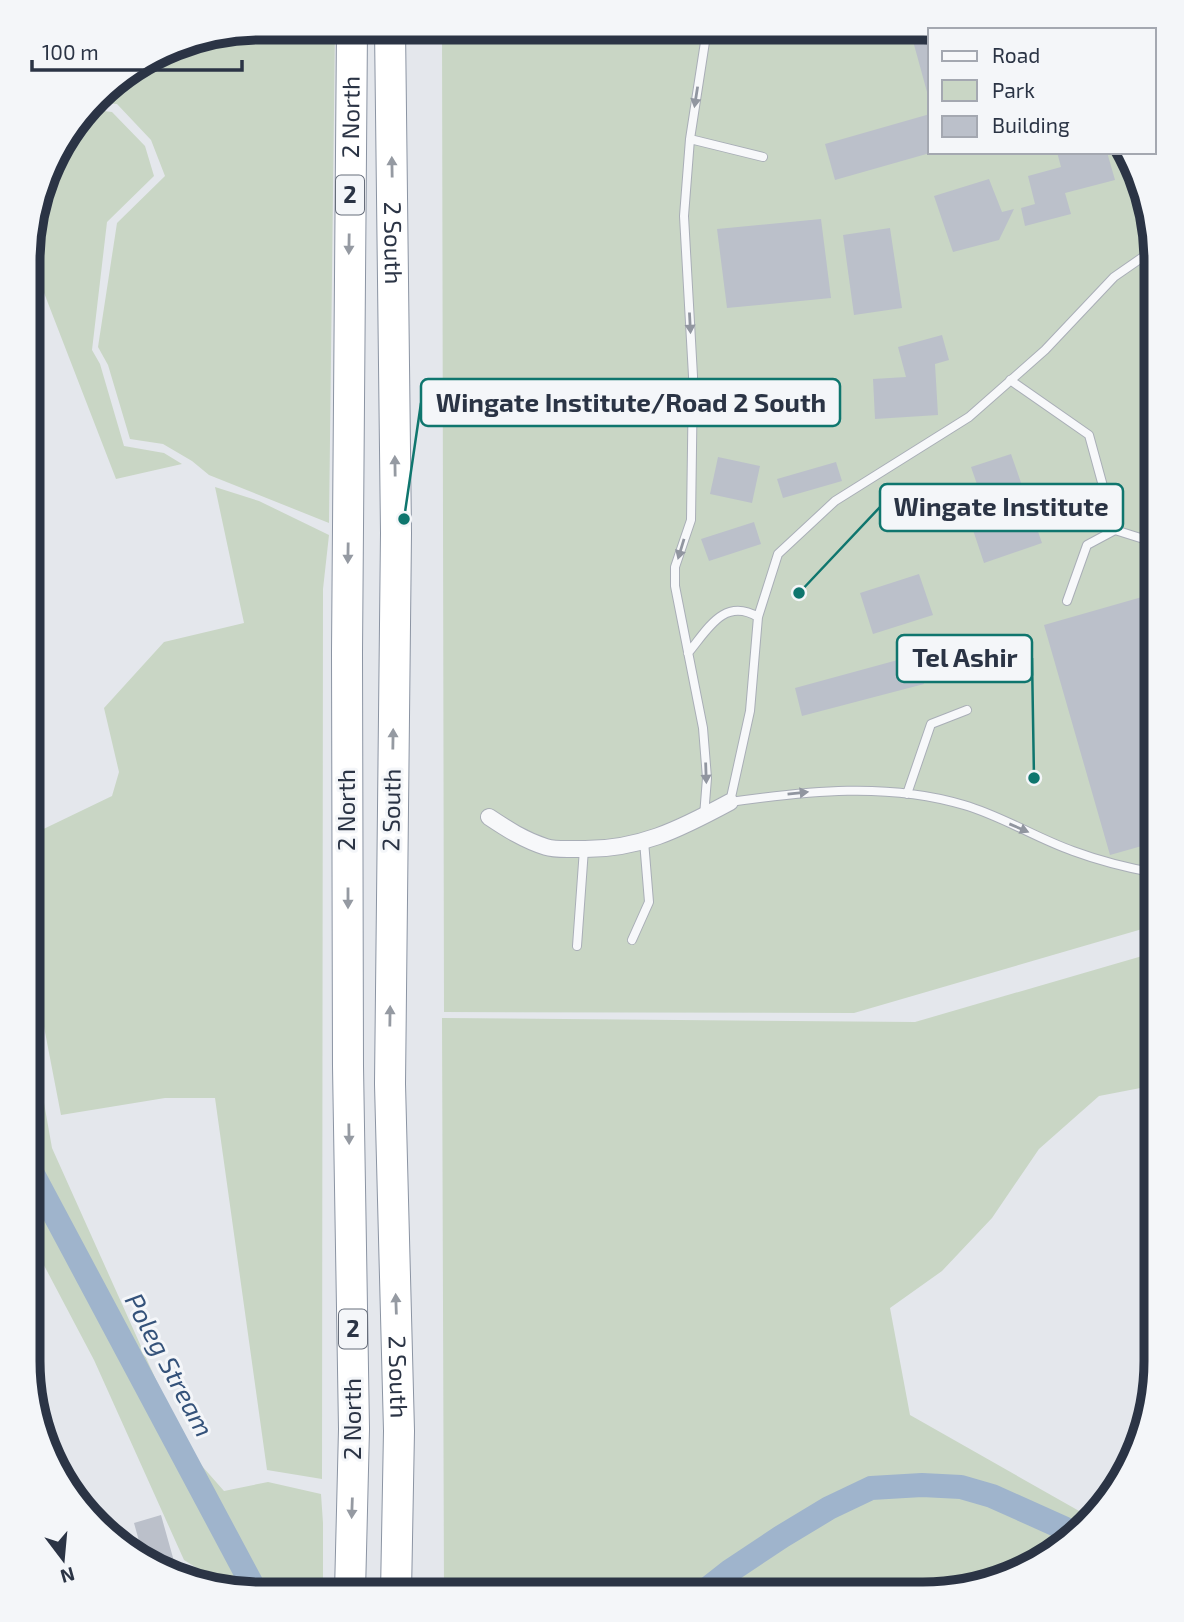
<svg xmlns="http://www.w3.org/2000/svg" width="1184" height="1622" viewBox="0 0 1184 1622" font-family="'Exo 2',sans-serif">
<rect width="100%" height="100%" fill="#e4e7ec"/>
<path fill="#c9d6c5" d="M261,28H335L329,523L209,475L192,461L163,444L130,439L108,365L98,347L117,223L165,176L151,140L117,104L94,102L108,86L186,40Z
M442,29L930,30V152H1127L1132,158L1156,261V925L854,1013L444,1012Z
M88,109L112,112L145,146L154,176L107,222L92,350L100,364L124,446L164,453L182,464L116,479L41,285L30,277V230L59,145Z
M215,487L259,501L329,535L323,589L322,1479L267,1470L215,1098H165L61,1115L29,949V836L112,796L119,772L104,708L164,642L244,623Z
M1156,952V1085L1099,1096L1039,1149L992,1218L942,1271L890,1308L910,1415L1088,1516L1026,1570L923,1594L444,1593L442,1018L915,1022Z
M29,1018L52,1148L187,1449L224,1491L268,1482L321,1494L323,1523V1592H231L219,1587L216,1580L184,1560L94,1360L28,1235Z"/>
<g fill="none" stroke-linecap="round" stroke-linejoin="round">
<path stroke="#9fb4cc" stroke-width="24" d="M28,1165L256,1592
M702,1593L730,1571L781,1537L829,1508L871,1488L922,1485L961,1487L992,1496L1070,1531"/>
</g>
<path fill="#bbc0ca" d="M910,30H928L930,38V91L927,92Z
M930,114V153L835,180L825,144Z
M1057,152H1107L1115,180L1065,193L1071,214L1025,226L1021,208L1035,204L1028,176L1061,167Z
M989,179L1002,212L1014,209L999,240L953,252L934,196Z
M821,219L831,298L727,308L717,229Z
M890,228L902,308L854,315L843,235Z
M942,335L949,360L935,364L938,415L875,419L873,379L906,377L898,347Z
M1011,454L1042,543L984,563L969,518L987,513L971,467Z
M718,457L760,466L752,503L710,494Z
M836,462L842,481L783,498L777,479Z
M754,522L761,544L709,561L701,539Z
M919,574L933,615L873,634L860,593Z
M1156,593V842L1110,855L1044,625Z
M916,655L924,684L802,716L795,688Z
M161,1515L177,1572L144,1559L134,1523Z"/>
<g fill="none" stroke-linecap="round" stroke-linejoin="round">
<defs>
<path id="lane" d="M690,139L763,157
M1153,250L1114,277L1045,350L969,417L835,501L778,554L758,617L750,711L730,802C807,791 888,782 964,805C1002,816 1036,838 1073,851C1100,861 1128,868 1156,873
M1010,380L1089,435L1115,530L1150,541L1156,539
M1067,601L1087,545L1115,530
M688,653C708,629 724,597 758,617
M907,794L931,724L967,710
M704,816L707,778L703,728L675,586V567L691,520L693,376L684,216L690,139L707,29
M632,940L649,902L644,841
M577,946L584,849"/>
<path id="street" d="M489,817C507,829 524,840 546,847C555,850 568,849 578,849C637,851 680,829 730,802"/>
<g id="highway">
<path id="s1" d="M390,28L396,533L390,1084L399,1431L396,1593"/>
<path id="s2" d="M350,1592L354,1429L348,1066L347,652L352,28"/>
</g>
</defs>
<use href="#lane" stroke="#a9aeb7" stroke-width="10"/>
<use href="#street" stroke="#a9aeb7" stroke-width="18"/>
<use href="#highway" stroke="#8b94a3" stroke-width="32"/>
<use href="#lane" stroke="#f7f8fa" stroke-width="8"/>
<use href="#street" stroke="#f7f8fa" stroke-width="16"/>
<use href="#highway" stroke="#fff" stroke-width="30"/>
</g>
<defs><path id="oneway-solid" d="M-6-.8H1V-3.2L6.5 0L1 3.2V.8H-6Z" transform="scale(1.75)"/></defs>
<g fill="#9196a0">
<use href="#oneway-solid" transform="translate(696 97) rotate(99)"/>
<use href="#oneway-solid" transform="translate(690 323) rotate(87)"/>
<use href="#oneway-solid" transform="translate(681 549) rotate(107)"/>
<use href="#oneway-solid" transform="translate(706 773) rotate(88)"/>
<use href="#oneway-solid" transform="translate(798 793) rotate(-6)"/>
<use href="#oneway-solid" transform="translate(1019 828) rotate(23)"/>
</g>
<g fill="#959aa2">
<use href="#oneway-solid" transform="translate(392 167) rotate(-91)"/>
<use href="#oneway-solid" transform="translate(349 244) rotate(91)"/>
<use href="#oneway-solid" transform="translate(395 466) rotate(-91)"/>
<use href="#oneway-solid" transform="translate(348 553) rotate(91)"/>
<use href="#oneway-solid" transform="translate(393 739) rotate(-89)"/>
<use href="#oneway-solid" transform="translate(348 898) rotate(90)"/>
<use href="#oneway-solid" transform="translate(390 1016) rotate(-89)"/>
<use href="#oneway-solid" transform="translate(349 1134) rotate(89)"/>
<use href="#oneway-solid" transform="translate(396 1304) rotate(-92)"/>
<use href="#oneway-solid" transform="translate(352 1508) rotate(92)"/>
</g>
<g text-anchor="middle" stroke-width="6" stroke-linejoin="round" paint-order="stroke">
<g fill="#f4f6f9" stroke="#676e7b" stroke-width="2">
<rect x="336" y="175.5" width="28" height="39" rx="5"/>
<rect x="339" y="1309.5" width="28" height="39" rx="5"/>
</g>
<g font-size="23" font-weight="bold" fill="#2b3445">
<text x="350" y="203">2</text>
<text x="353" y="1337">2</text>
</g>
<g font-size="24" fill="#2b3445" stroke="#f4f6f9">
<text dy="8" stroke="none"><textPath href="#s2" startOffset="1475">2 North</textPath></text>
<text dy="8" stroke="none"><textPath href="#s1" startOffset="215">2 South</textPath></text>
<text transform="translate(347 810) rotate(-90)" y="8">2 North</text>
<text transform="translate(392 810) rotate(-89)" y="8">2 South</text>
<text dy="8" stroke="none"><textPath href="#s1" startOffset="1349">2 South</textPath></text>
<text transform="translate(353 1419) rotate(-90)" y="8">2 North</text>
</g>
<g font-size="26" font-style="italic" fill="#34527a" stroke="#f4f6f9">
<text transform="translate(169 1365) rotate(62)" y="9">Poleg Stream</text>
</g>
</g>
<path d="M0 0H1184V1622H0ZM261 40H923A221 221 0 0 1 1144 261V1361A221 221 0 0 1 923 1582H261A221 221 0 0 1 40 1361V261A221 221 0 0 1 261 40Z" fill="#f4f6f9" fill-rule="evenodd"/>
<path fill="none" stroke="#2b3445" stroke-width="9" d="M261 40H923A221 221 0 0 1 1144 261V1361A221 221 0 0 1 923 1582H261A221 221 0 0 1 40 1361V261A221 221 0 0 1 261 40Z"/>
<path fill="none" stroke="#0f766e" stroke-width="2.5" d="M404 519L421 403M799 593L880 507M1034 778L1032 658"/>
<g fill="#0f766e" stroke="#f4f6f9" stroke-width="2.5">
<circle cx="404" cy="519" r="7"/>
<circle cx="799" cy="593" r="7"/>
<circle cx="1034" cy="778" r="7"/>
</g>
<g fill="#f4f6f9" stroke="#0f766e" stroke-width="2.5">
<rect x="421" y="379" width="419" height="47" rx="7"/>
<rect x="880" y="484" width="243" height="47" rx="7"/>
<rect x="897" y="635" width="135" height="47" rx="7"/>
</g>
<g font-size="26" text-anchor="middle" font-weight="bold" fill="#2b3445">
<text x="631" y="412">Wingate Institute/Road 2 South</text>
<text x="1001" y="516">Wingate Institute</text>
<text x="965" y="667">Tel Ashir</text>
</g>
<rect x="928" y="28" width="228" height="126" fill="#f4f6f9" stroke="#a4a8b1" stroke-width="2"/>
<rect x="942" y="51" width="35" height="10" fill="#f7f8fa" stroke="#a4a8b1" stroke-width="2"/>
<text x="992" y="63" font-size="21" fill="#2b3445">Road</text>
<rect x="942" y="80" width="35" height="21" fill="#c9d6c5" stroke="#a4a8b1" stroke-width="2"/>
<text x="992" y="98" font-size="21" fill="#2b3445">Park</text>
<rect x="942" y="116" width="35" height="21" fill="#bbc0ca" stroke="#a4a8b1" stroke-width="2"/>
<text x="992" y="133" font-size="21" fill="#2b3445">Building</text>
<g transform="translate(63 1559) rotate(164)" stroke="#f4f6f9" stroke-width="5" paint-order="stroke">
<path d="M0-5L12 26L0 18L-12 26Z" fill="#2b3445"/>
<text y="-10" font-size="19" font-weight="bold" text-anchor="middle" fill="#2b3445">N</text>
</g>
<path d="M32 60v10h210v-10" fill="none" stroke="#2b3445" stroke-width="3.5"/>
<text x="42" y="60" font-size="21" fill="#2b3445" stroke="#f4f6f9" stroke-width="5" paint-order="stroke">100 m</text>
</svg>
